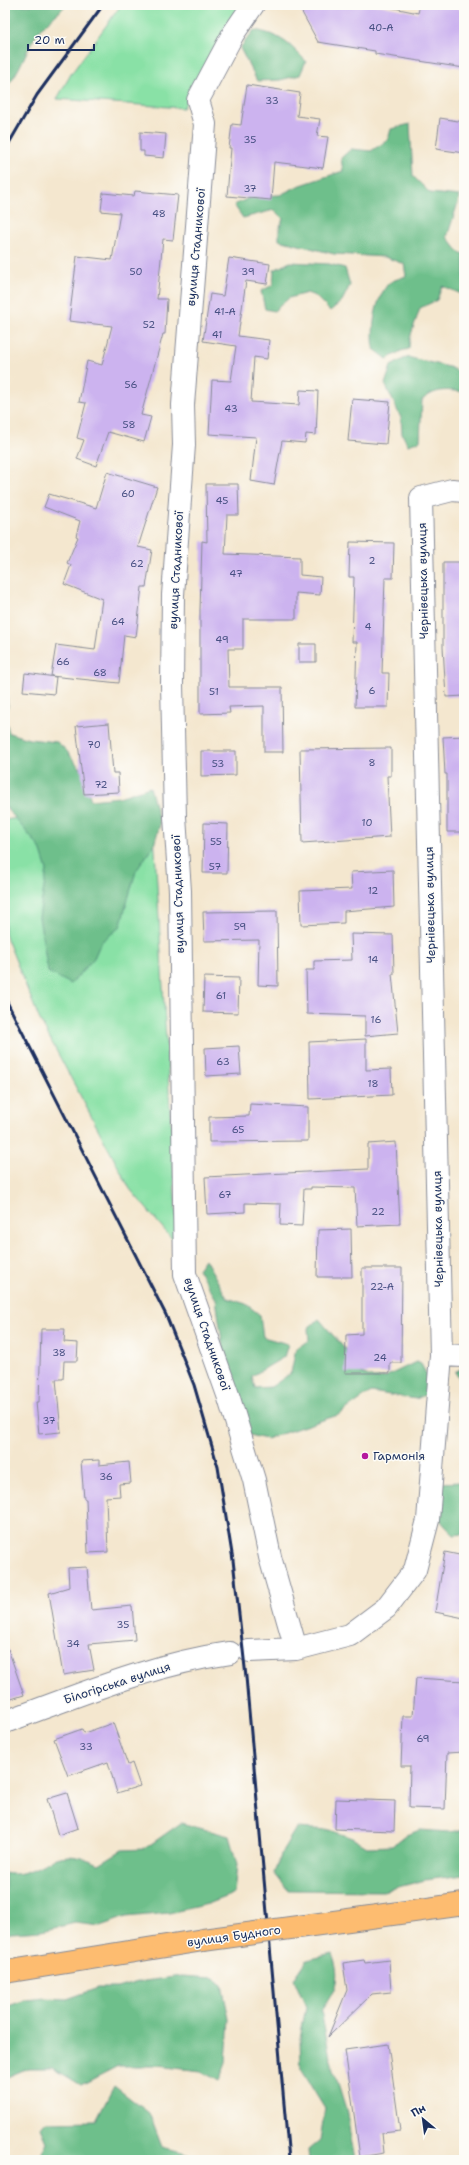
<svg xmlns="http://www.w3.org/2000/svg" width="469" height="2165" viewBox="0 0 469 2165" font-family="'Shantell Sans',sans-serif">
<rect width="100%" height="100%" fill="#fdfcf7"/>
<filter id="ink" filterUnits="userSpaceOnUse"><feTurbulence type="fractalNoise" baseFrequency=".025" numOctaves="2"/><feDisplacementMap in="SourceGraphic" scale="8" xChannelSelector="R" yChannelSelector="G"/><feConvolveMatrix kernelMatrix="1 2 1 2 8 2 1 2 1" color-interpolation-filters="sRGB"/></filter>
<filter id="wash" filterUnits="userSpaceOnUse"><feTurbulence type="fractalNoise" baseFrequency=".012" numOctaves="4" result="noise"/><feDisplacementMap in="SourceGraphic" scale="16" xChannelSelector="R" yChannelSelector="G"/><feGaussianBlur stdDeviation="0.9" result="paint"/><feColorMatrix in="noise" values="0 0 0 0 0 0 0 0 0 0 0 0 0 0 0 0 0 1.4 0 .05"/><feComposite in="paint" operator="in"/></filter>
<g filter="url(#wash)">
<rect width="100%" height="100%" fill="#f4e7cf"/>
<path fill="#89e1a6" stroke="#528882" d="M121,5H242L183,108L57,99L71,74Z
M152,798L178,1246L130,1189L39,1018L5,934V820Z"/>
<path fill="#6ebf8b" stroke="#447774" d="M5,5H66C58,14 42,26 37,34C25,51 20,73 5,88Z
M254,30C281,35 287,42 306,61L300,75L280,80L257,81L240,48Z
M410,124L413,176L430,193L460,196L447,237L459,252L464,254V295L442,286L437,300L420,308C416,322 409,335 409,349L401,351L387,359L374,349C371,330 375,298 389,283C393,280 401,278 406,276L404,264L385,257L334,254L279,240V229L283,219L274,210L243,218L234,205L253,196L280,195L298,186L343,171L341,158L351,149L371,151L388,140L391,129Z
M290,262L329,264L345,268L350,285L342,301L330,311L315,296L307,293L289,298L274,311L265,309L261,291L273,285L274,270Z
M407,357L449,367L464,374V392C446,390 437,388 422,400L420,441L408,445L402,434L401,418L385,384L391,366Z
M5,683L8,706L5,716L9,733L29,739L57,742L66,750L82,771L91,800L119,797L150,787L160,824L154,845L136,871L120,927L101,942L94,958L71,984L48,972L39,917L47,870L40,848L5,806Z
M205,1259L227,1298L246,1304L260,1315L263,1337L288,1344L284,1357L252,1376L255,1388L271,1387L291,1373L296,1348L309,1341L308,1328L319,1319L351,1356L356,1371L374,1378L385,1377L416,1362L421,1364L430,1381L425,1395L416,1399L371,1392L338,1415L266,1439L249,1435L228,1384L216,1299L198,1269Z
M464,1367V1381L462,1376L460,1380L455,1372Z
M461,1482L464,1483V1534L454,1535C432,1514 434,1511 440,1483Z
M181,1823L229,1836L237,1864L234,1894L208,1904L169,1913L126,1917L100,1926L75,1923L41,1931L11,1933L5,1935V1873C24,1878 41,1864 57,1858C70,1853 88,1859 99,1864L122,1850L144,1849Z
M296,1828L329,1830L352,1838L367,1847L392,1846L406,1835L420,1830L449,1832L464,1830V1875L425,1880L383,1891L288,1890L274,1873L284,1848Z
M332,1954C342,1980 335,1990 321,2011L330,2057L346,2109L355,2160H309L308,2150L320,2140L325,2108L301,2069L300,2038L306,2007L294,1979L307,1960Z
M181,1976L214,1978L222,1985L229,2019L226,2062L219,2081L201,2071L157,2066H118L81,2085L53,2068H28L5,2078V2007L26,2000L45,1998L67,1999L98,1988H117L138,1982Z
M114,2086L149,2113L162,2147L190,2154L184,2160H43L40,2156L47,2142L41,2128L46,2122L96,2121Z"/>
<g id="blocks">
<path fill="#ccb3ef" d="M298,5H380L418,13L420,5H459V9L464,10V68L375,54V51L318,42Z
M247,85L300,93L297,116L320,119L317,136L328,137L323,168L274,162L271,200L227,196L231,148H229L232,124L241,125Z
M440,118L464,122V153L436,149Z
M140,132L166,134L164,158L144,156V151H140Z
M135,191L178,195L173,240L163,239L157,299H167L165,334H163L141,415L151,417L144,442L108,432L96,466L77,459L84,440L77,438L86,403L79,402L87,361L102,365L112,326L69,321L77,256L112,260L120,213L101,211L103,193L134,196Z
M229,258L270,264L267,284L246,281L238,336L269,340L267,359L254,357L251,402L299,405L300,390L318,391L316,435L306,434L305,443L282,441L274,485L251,481L256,437L209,434L212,380L231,381L236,346L203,341L210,294L223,296Z
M352,399L390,402L386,444L348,441Z
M107,472L157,487L138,547L152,550L146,587H142L136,637L124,635L119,683L51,676L56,645L95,650L102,599L64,584L71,565L67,563L78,537L76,536L80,521L44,507L49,494L96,508Z
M206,484H238L239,515H227L225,554L300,557V575L321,577L320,595L296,593V619H243V649H228L229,687H282L283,752H264V706L229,707L230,713L200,714V610L202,541L207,542Z
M350,542L394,543L393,578H385L382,673H389L388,707H355L357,642H352L354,577H349Z
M443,562H464V696L446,697L443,647Z
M299,644H316V662H299Z
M25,673L56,677L54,694L23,691Z
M109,723L113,773H118L119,792L84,794L76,726Z
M464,736V832H447V774H445L443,737Z
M391,748V776H387L390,837L302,843L300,749Z
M201,751H236V775L201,776Z
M204,823L228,824L227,873H203Z
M393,870L394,907L344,911V923L301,925L300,891L352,889L351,872Z
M277,911L278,986L258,985L259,940L204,941L203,912Z
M351,934L393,935L394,974H392L398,1033L365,1036V1016L307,1014L306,970H314V961L352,960Z
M204,977L239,978L238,1013L203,1012Z
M366,1039V1070L391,1069L392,1095L310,1099L309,1042Z
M239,1046L241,1074L206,1076L205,1048Z
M250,1104L308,1107V1141L209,1142V1117L249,1116Z
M396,1142L400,1224L357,1226L355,1188L311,1187V1189H304L302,1226L280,1225L281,1204L245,1203V1212L207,1214L205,1177L368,1169V1144Z
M351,1229L352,1277H317L318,1230Z
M362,1268H402L401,1363H390V1373H345L346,1335L362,1334Z
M41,1329H65L64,1342L78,1343L77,1361H64L63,1379H56L61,1432L39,1434L36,1402H39Z
M99,1460V1465L129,1462L131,1483L119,1484L120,1496L106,1497L108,1552L88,1553L86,1499H84L81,1461Z
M445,1552L464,1556V1618L435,1612Z
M87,1567L91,1610L132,1606L135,1640L89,1644L94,1670L63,1675L49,1593L69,1587L68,1568Z
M5,1649H8L24,1695L5,1701Z
M416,1678L464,1681V1752L447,1753L445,1809L409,1808L410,1766H401L403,1716H413Z
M113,1723L128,1765L132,1763L140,1786L117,1793L108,1762L68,1776L54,1739L82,1729L84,1733Z
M67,1793L78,1828L58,1835L47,1799Z
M336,1799L395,1801L394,1831L335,1829Z
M364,1960L365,1963L389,1960L391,1992L372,1994L328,2037L347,1990L343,1963Z
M388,2044L400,2131L382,2133L384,2153L360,2157L345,2050Z"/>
</g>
</g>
<g filter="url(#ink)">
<use href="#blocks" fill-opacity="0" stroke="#888b96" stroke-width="1"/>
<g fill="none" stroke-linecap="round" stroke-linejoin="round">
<defs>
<path id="minor" d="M253,5L233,34L198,100L205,124L183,405L184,445L173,595L172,684L175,817L180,891L185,1274L228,1395L254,1480L270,1557L296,1649
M441,1355L421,498L452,490L464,491
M249,1651L296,1649L350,1635L386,1608L415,1570L428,1520L441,1355L464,1356
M5,1722C79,1695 152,1664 230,1653"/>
<path id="highway" d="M327,1923L464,1904
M5,1972L203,1940"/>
</defs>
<use href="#minor" stroke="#888b96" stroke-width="24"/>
<use href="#highway" stroke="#888b96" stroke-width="24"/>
<use href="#minor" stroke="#fff" stroke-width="22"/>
<use href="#highway" stroke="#fdbc70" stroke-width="22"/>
<path stroke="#1b2f5e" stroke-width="3" d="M5,150L37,95L103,5
M5,998L166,1315L194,1385L218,1467L233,1560L246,1677L289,2160"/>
<defs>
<path id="highway-bridge" d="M203,1940L327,1923"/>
</defs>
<use href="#highway-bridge" stroke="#888b96" stroke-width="24" stroke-linecap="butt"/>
<use href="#highway-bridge" stroke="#fdbc70" stroke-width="22"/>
</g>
</g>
<circle fill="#b5179e" stroke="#fdfcf7" stroke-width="1.5" cx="365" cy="1456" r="4"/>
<g text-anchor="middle" stroke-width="3" stroke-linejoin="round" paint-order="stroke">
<g font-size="10" fill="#475082">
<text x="381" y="31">40-А</text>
<text x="272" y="104">33</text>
<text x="250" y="143">35</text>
<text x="250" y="192">37</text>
<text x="159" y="217">48</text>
<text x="136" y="275">50</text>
<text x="248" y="275">39</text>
<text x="225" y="315">41-А</text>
<text x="149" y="328">52</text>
<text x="217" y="338">41</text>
<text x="131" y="388">56</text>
<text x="231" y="412">43</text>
<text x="129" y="428">58</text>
<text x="128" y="497">60</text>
<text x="222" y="504">45</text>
<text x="372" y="564">2</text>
<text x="137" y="567">62</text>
<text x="236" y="577">47</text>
<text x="118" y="625">64</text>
<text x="368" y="630">4</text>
<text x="222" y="643">49</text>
<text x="63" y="665">66</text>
<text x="100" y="676">68</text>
<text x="372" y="694">6</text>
<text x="214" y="695">51</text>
<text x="94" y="748">70</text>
<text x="372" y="766">8</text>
<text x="218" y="767">53</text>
<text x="101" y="788">72</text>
<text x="367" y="826">10</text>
<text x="216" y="845">55</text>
<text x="215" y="870">57</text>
<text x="373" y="894">12</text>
<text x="240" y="930">59</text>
<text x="373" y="963">14</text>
<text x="221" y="999">61</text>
<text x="376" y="1023">16</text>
<text x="223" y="1065">63</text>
<text x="373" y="1087">18</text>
<text x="238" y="1133">65</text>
<text x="225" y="1198">67</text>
<text x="378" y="1215">22</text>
<text x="382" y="1290">22-А</text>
<text x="59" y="1356">38</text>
<text x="380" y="1361">24</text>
<text x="49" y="1424">37</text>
<text x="106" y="1480">36</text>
<text x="123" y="1628">35</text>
<text x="73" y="1647">34</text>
<text x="423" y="1742">69</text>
<text x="86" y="1750">33</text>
</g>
<g font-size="12" fill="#1b2f5e" stroke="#fdfcf7">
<text transform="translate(196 247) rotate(-85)" y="4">вулиця Стадникової</text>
<text transform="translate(176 570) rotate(-87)" y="4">вулиця Стадникової</text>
<text transform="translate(423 581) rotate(-91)" y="4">Чернівецька вулиця</text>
<text transform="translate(178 894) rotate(-92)" y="4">вулиця Стадникової</text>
<text transform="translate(430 905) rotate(-91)" y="4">Чернівецька вулиця</text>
<text transform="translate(438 1229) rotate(-91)" y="4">Чернівецька вулиця</text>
<text transform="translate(207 1334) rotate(71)" y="4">вулиця Стадникової</text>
<text transform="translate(117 1683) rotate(-18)" y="4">Білогірська вулиця</text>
<text transform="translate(234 1936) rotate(-8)" y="4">вулиця Будного</text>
</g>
<g font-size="12" fill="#1b2f5e" stroke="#fdfcf7" text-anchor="start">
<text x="373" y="1460">Гармонія</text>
</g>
</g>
<rect width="469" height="2165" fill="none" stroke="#fdfcf7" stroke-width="20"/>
<g transform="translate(423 2119) rotate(331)" stroke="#fdfcf7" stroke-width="3" paint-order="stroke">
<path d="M0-3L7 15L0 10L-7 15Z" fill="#1b2f5e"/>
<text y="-6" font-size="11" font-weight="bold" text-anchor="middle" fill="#1b2f5e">Пн</text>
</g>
<path d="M28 44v6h66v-6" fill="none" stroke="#1b2f5e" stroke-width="2"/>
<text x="34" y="44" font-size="12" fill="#1b2f5e" stroke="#fdfcf7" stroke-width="3" paint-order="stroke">20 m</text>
</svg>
